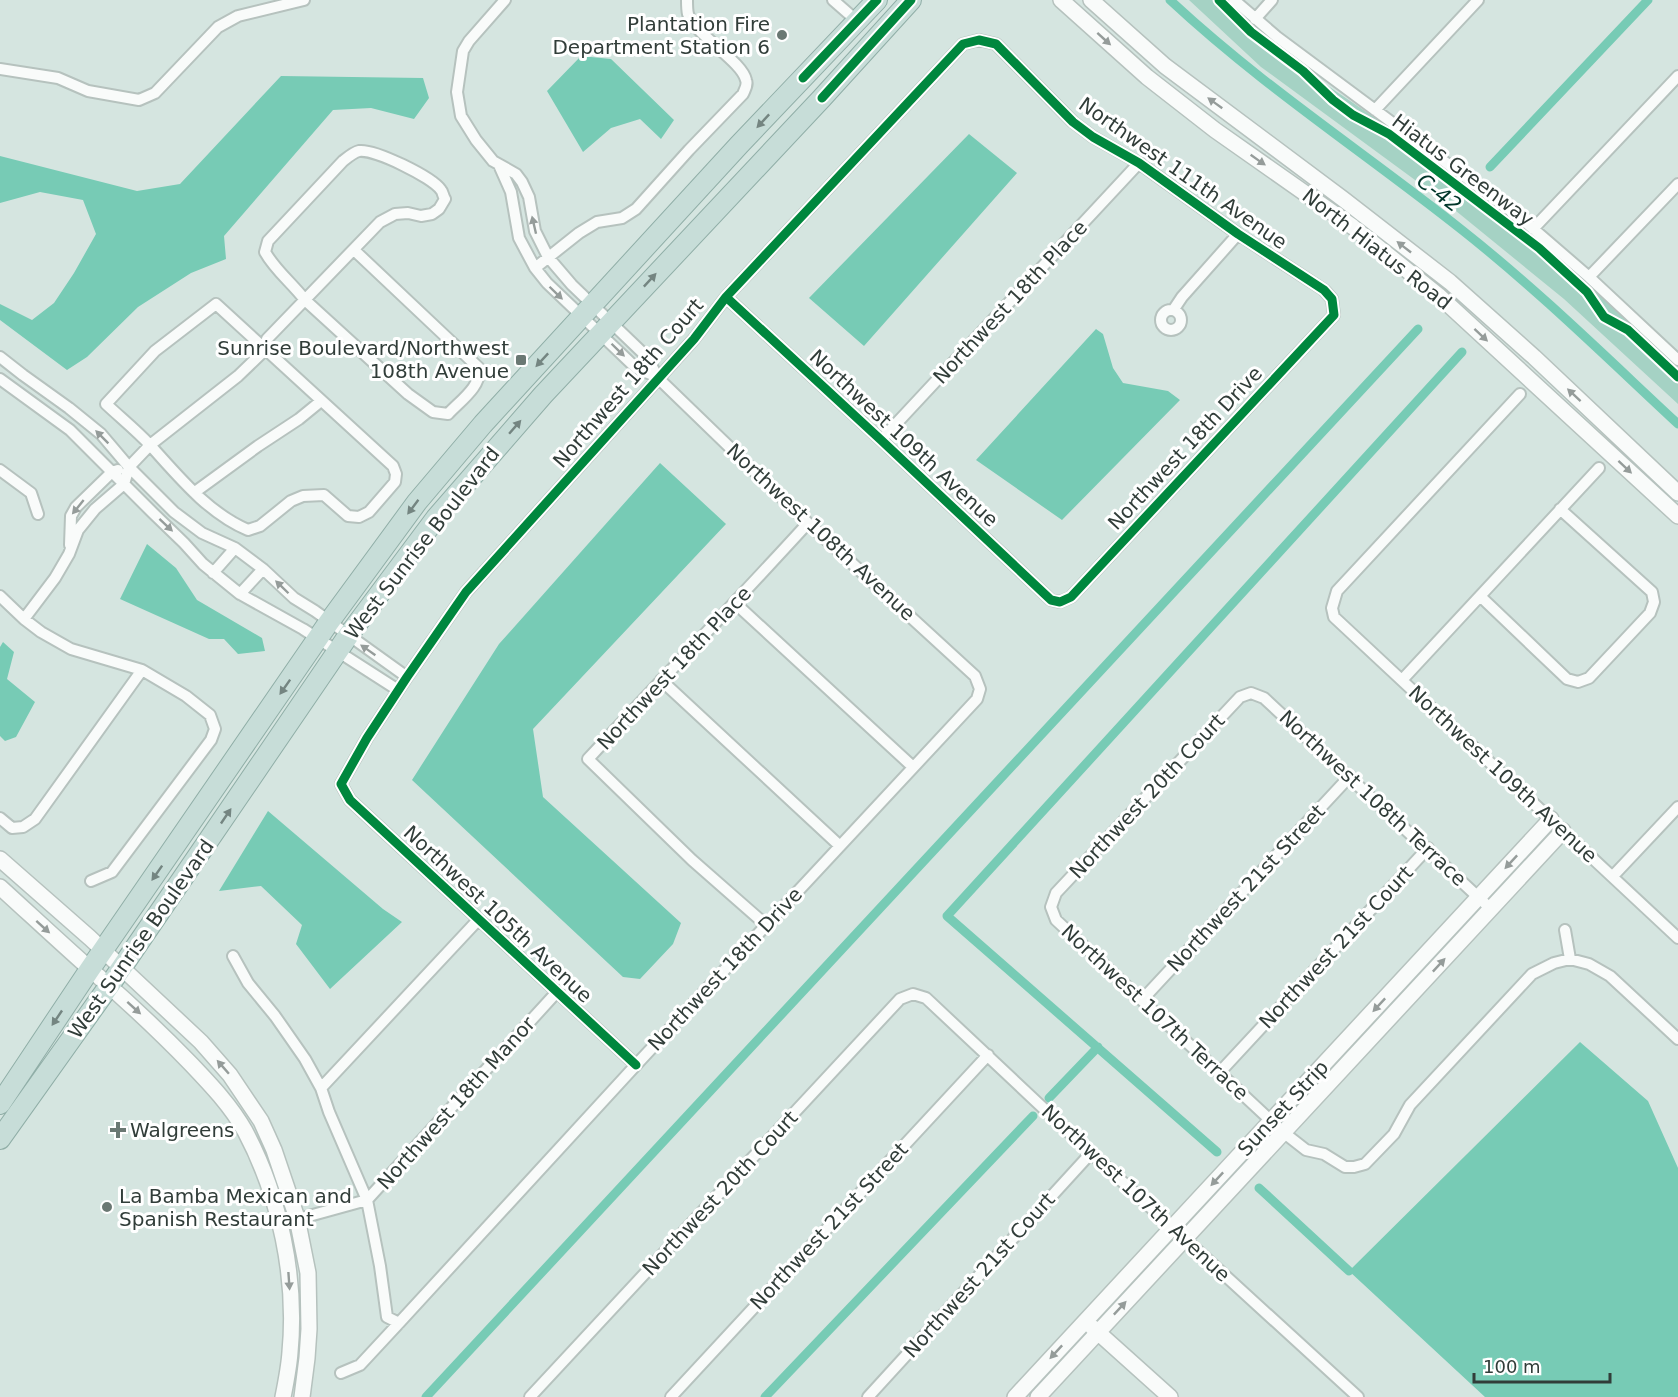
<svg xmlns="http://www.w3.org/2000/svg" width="1678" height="1397" viewBox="0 0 1678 1397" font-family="'DejaVu Sans',sans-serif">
<rect width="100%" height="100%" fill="#d5e5e0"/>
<path fill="#a5d2c4" d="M1189,0H1225L1284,56L1437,160L1597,292L1678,368V404L1564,299L1445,202L1261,67Z"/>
<path fill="#77cbb5" d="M581,56L611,59L674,120L661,139L640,119L611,128L583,152L547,91Z
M281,76L423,78L429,98L414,119L371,108L333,110L224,236L226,259L191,273L138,307L87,357L67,370L0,320V304L32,320L54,303L74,273L96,234L83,200L40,192L0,203V156L137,191L180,184Z
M969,134L1017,173L864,346L809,298Z
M1096,329L1103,334L1113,368L1123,383L1168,391L1180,400L1062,520L976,460Z
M660,463L726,524L533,729L543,797L681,923L673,944L640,979L623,977L412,780L499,644Z
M147,544L176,568L197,600L262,638L265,651L238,654L224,639H209L120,599Z
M3,642L14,652L7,679L35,702L16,737L5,741L0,736V647Z
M268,811L383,909L402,922L330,989L296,944L302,925L261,886L219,891Z
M1580,1042L1648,1101L1678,1168V1397H1485L1349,1271Z"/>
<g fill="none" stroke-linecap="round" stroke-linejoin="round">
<path stroke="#77cbb5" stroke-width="9" d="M1170,0C1261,85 1365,153 1462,230C1538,290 1607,358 1678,424
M1490,167L1648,0
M1049,1098L1098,1047
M1217,1152L947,916L1462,352
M1259,1188L1349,1271
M426,1397L1418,329
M765,1397L1033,1116"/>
<defs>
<path id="street" d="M833,0L857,21
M1234,0L1277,37L1523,220L1589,277L1678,360
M1255,19L1272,0
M0,69L58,78L88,91L139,100L155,93L218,27L238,16L304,0
M1375,110L1478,0
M499,165L511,192L519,238L535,268L547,283L636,368L658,377
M1533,229L1678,76
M535,268L579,233L597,222L622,218L636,209L689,150L743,94C745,89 748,85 746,80C742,61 695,35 688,14C687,10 687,4 687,0
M1589,277L1678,184
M216,304L393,466L396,474L395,482L369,512L359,517L348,516L324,495L303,496L291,501L260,526L248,530C208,513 179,477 150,445C137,431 121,418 106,404L155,351Z
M1174,309L1182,297L1238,234
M1161 320a10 10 0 1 1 20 0a10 10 0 1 1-20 0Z
M0,357L23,375L69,408L101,434L129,467L174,512L202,533L235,548L263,569L294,598L315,611L407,677
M0,379L70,430L153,513L184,543L203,564L240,594L303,629L398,690
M1520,394L1337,591L1332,608L1334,617L1678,938
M881,440L1139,163
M0,470L31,493L38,514
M195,492L258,446L299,419L321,401
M70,545L71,516L76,507L112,472L118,470
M213,573L235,548
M240,594L263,569
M0,596L24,619L41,632L71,649L142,670L186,696L210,715L215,729L211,740L112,872L91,881
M1480,596L1567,679L1578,682L1589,678L1650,613L1654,602L1652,592L1560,509
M735,603L913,767
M24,619L55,578L69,554L78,530L95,509L124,484L129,467L150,445L238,376L265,350L267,339L380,222L395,214L408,213L421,216L432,214L439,209L445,199C443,196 443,192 441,190C432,177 375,149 359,151C354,152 348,157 343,161L268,241L265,252C275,270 292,283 305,300L408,394L433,412L448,414C460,401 482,386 479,368L354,250
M661,680L840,846
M1402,680L1599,468
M0,818L12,828L23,827L35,819L142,670
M1613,876L1678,807
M1491,909L1264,698L1251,693L1240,697L1056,893L1051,907L1056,920L1283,1132L1306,1150L1324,1154L1345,1167H1354L1365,1164L1394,1134L1410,1105L1532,974L1554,963L1570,959
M766,925L692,860L588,759C661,680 735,603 808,523
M1565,930L1570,959L1589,964L1610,976L1678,1039
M233,956L248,983L275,1016L305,1059L321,1088L329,1112L367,1200L380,1266L387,1317L399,1323
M1142,1000L1350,776
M636,1065L350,800L341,784L367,738L407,677L466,592L694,339L726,297L963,44L979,40L996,44L1073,122L1093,137L1139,163L1238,234L1324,290L1332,299L1334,315L1071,597L1060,602L1051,600L881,440L726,297
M1220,1072L1428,848
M321,1088L478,920
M280,1224L367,1200L556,993
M341,1373L360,1365L399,1323L636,1065L977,699L980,689L975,676L808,523L658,378L647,357L572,285L548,257L535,231L529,197L522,182L516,174L493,161L476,140L461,116L457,92L463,51L469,41L505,0
M530,1397L900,999L913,994L926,998L1091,1153L1358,1397
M671,1397L988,1055
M868,1397L1091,1153"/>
<path id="secondary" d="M1061,0L1147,77L1215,130L1353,227L1438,295L1678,516
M1091,0L1165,66L1343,199L1450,282L1534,357L1678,493
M0,859L90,938L201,1042L230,1075L261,1121L274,1150L297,1218L308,1273L309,1329L307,1358L302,1397
M0,887C33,917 65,947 98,976C130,1004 161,1033 191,1064C211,1085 231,1106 245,1131C280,1197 297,1278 290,1352C289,1367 286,1382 283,1397
M1092,1327L1170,1397
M1015,1397L1551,819
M1038,1397L1563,831"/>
<path id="highway" d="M0,1104L90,969L329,622L417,502L483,424L739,145L877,0
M0,1139L109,986L348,636L436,518L543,395L822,98L911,0"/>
</defs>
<use href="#street" stroke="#b6c2be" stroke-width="14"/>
<use href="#secondary" stroke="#b6c2be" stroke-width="18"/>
<use href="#highway" stroke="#90aea7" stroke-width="22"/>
<use href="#street" stroke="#f9fbfa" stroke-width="10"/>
<use href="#secondary" stroke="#f9fbfa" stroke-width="15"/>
<use href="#highway" stroke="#c7ddd8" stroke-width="20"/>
<defs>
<path id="cycleway" d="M1219,0L1251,32L1303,71L1333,100L1353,115L1389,134L1539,248L1587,292L1604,317L1628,330L1678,377
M803,78L877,0
M822,98L911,0
M636,1065L350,800L341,784L367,738L407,677L466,592L694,339L726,297L963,44L979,40L996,44L1073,122L1093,137L1139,163L1238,234L1324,290L1332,299L1334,315L1071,597L1060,602L1051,600L881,440L726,297"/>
</defs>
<use href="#cycleway" stroke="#fff" stroke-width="13"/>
<use href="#cycleway" stroke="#00873e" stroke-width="9"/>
</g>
<defs><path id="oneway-solid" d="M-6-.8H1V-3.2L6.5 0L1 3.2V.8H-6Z" transform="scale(1.5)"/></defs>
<g fill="#959c9a">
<use href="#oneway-solid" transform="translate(1104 39) rotate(42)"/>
<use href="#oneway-solid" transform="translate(1215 103) rotate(-144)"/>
<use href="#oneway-solid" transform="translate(1258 160) rotate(35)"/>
<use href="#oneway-solid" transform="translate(534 225) rotate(-103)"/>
<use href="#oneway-solid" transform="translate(1404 247) rotate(-142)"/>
<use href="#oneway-solid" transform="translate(556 293) rotate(44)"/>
<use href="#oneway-solid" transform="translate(1481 335) rotate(43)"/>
<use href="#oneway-solid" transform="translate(618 350) rotate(44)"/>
<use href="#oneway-solid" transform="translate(1574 395) rotate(-137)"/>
<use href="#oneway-solid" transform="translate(102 437) rotate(-135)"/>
<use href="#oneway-solid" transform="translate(1625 467) rotate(43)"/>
<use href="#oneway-solid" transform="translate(78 507) rotate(129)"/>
<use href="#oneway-solid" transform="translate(166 525) rotate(43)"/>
<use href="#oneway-solid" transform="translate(282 587) rotate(-136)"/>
<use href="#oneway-solid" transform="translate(368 650) rotate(-145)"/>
<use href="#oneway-solid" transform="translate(1511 862) rotate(133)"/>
<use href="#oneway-solid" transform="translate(43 927) rotate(42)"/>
<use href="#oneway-solid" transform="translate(1439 965) rotate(-47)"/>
<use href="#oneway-solid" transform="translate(1379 1005) rotate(133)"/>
<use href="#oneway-solid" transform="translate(134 1008) rotate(42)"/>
<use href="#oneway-solid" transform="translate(223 1067) rotate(-131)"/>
<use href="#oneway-solid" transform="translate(1217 1179) rotate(133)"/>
<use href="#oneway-solid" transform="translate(289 1281) rotate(86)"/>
<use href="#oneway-solid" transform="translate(1120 1308) rotate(-47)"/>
<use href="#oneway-solid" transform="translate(1056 1352) rotate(133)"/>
</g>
<g fill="#748581">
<use href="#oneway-solid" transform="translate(763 121) rotate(133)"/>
<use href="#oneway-solid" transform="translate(650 280) rotate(-47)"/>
<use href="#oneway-solid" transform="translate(542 360) rotate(133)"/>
<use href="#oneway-solid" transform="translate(515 427) rotate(-49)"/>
<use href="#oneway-solid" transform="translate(413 507) rotate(127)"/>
<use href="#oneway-solid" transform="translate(285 687) rotate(125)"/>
<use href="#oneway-solid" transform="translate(226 816) rotate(-56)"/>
<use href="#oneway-solid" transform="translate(157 873) rotate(125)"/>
<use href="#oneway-solid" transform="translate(57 1018) rotate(124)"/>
</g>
<g fill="#6a7873" stroke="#fff" stroke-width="2">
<circle cx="782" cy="35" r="6"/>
<rect x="515" y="354" width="12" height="12" rx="3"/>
<path d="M115 1121h6v6h6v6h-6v6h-6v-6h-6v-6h6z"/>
<circle cx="107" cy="1207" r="6"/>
</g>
<g text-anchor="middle" stroke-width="6" stroke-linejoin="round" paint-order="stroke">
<g font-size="20" fill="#313d39" stroke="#fff" text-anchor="end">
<text x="770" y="31">Plantation Fire<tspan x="770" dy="23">Department Station 6</tspan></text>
<text x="509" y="355">Sunrise Boulevard/Northwest<tspan x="509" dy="23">108th Avenue</tspan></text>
<text x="130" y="1137" text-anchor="start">Walgreens</text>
<text x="119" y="1203" text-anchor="start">La Bamba Mexican and<tspan x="119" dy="23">Spanish Restaurant</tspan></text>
</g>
<g font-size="20" fill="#313d39" stroke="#fff">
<text transform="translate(1463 170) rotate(37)" y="7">Hiatus Greenway</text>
<text transform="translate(1183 173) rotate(35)" y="7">Northwest 111th Avenue</text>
<text transform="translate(1377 249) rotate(38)" y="7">North Hiatus Road</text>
<text transform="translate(1010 302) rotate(-47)" y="7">Northwest 18th Place</text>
<text transform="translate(628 383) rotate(-49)" y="7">Northwest 18th Court</text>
<text transform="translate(904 438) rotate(43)" y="7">Northwest 109th Avenue</text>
<text transform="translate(1185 448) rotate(-47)" y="7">Northwest 18th Drive</text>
<text transform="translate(821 532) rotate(43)" y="7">Northwest 108th Avenue</text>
<text transform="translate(422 543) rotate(-52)" y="7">West Sunrise Boulevard</text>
<text transform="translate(674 668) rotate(-47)" y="7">Northwest 18th Place</text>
<text transform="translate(1503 774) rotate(43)" y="7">Northwest 109th Avenue</text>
<text transform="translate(1147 796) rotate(-47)" y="7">Northwest 20th Court</text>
<text transform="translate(1373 798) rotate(43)" y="7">Northwest 108th Terrace</text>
<text transform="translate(1246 888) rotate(-47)" y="7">Northwest 21st Street</text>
<text transform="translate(498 914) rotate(43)" y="7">Northwest 105th Avenue</text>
<text transform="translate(141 939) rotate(-55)" y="7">West Sunrise Boulevard</text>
<text transform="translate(1336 947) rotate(-47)" y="7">Northwest 21st Court</text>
<text transform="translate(725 969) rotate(-47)" y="7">Northwest 18th Drive</text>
<text transform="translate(1155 1012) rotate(43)" y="7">Northwest 107th Terrace</text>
<text transform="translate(456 1103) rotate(-48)" y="7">Northwest 18th Manor</text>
<text transform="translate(1283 1108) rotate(-47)" y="7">Sunset Strip</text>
<text transform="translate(720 1193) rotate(-47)" y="7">Northwest 20th Court</text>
<text transform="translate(1136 1193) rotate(43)" y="7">Northwest 107th Avenue</text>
<text transform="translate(829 1226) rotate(-47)" y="7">Northwest 21st Street</text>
<text transform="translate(979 1275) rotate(-48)" y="7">Northwest 21st Court</text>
</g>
<g font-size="21" font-style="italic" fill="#01362a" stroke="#fff">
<text transform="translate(1439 193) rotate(37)" y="7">C-42</text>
</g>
</g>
<path d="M1474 1373v9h136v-9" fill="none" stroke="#313d39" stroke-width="3"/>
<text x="1483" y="1373" font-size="18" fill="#313d39" stroke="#ffffff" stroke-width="4.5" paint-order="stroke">100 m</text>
</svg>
